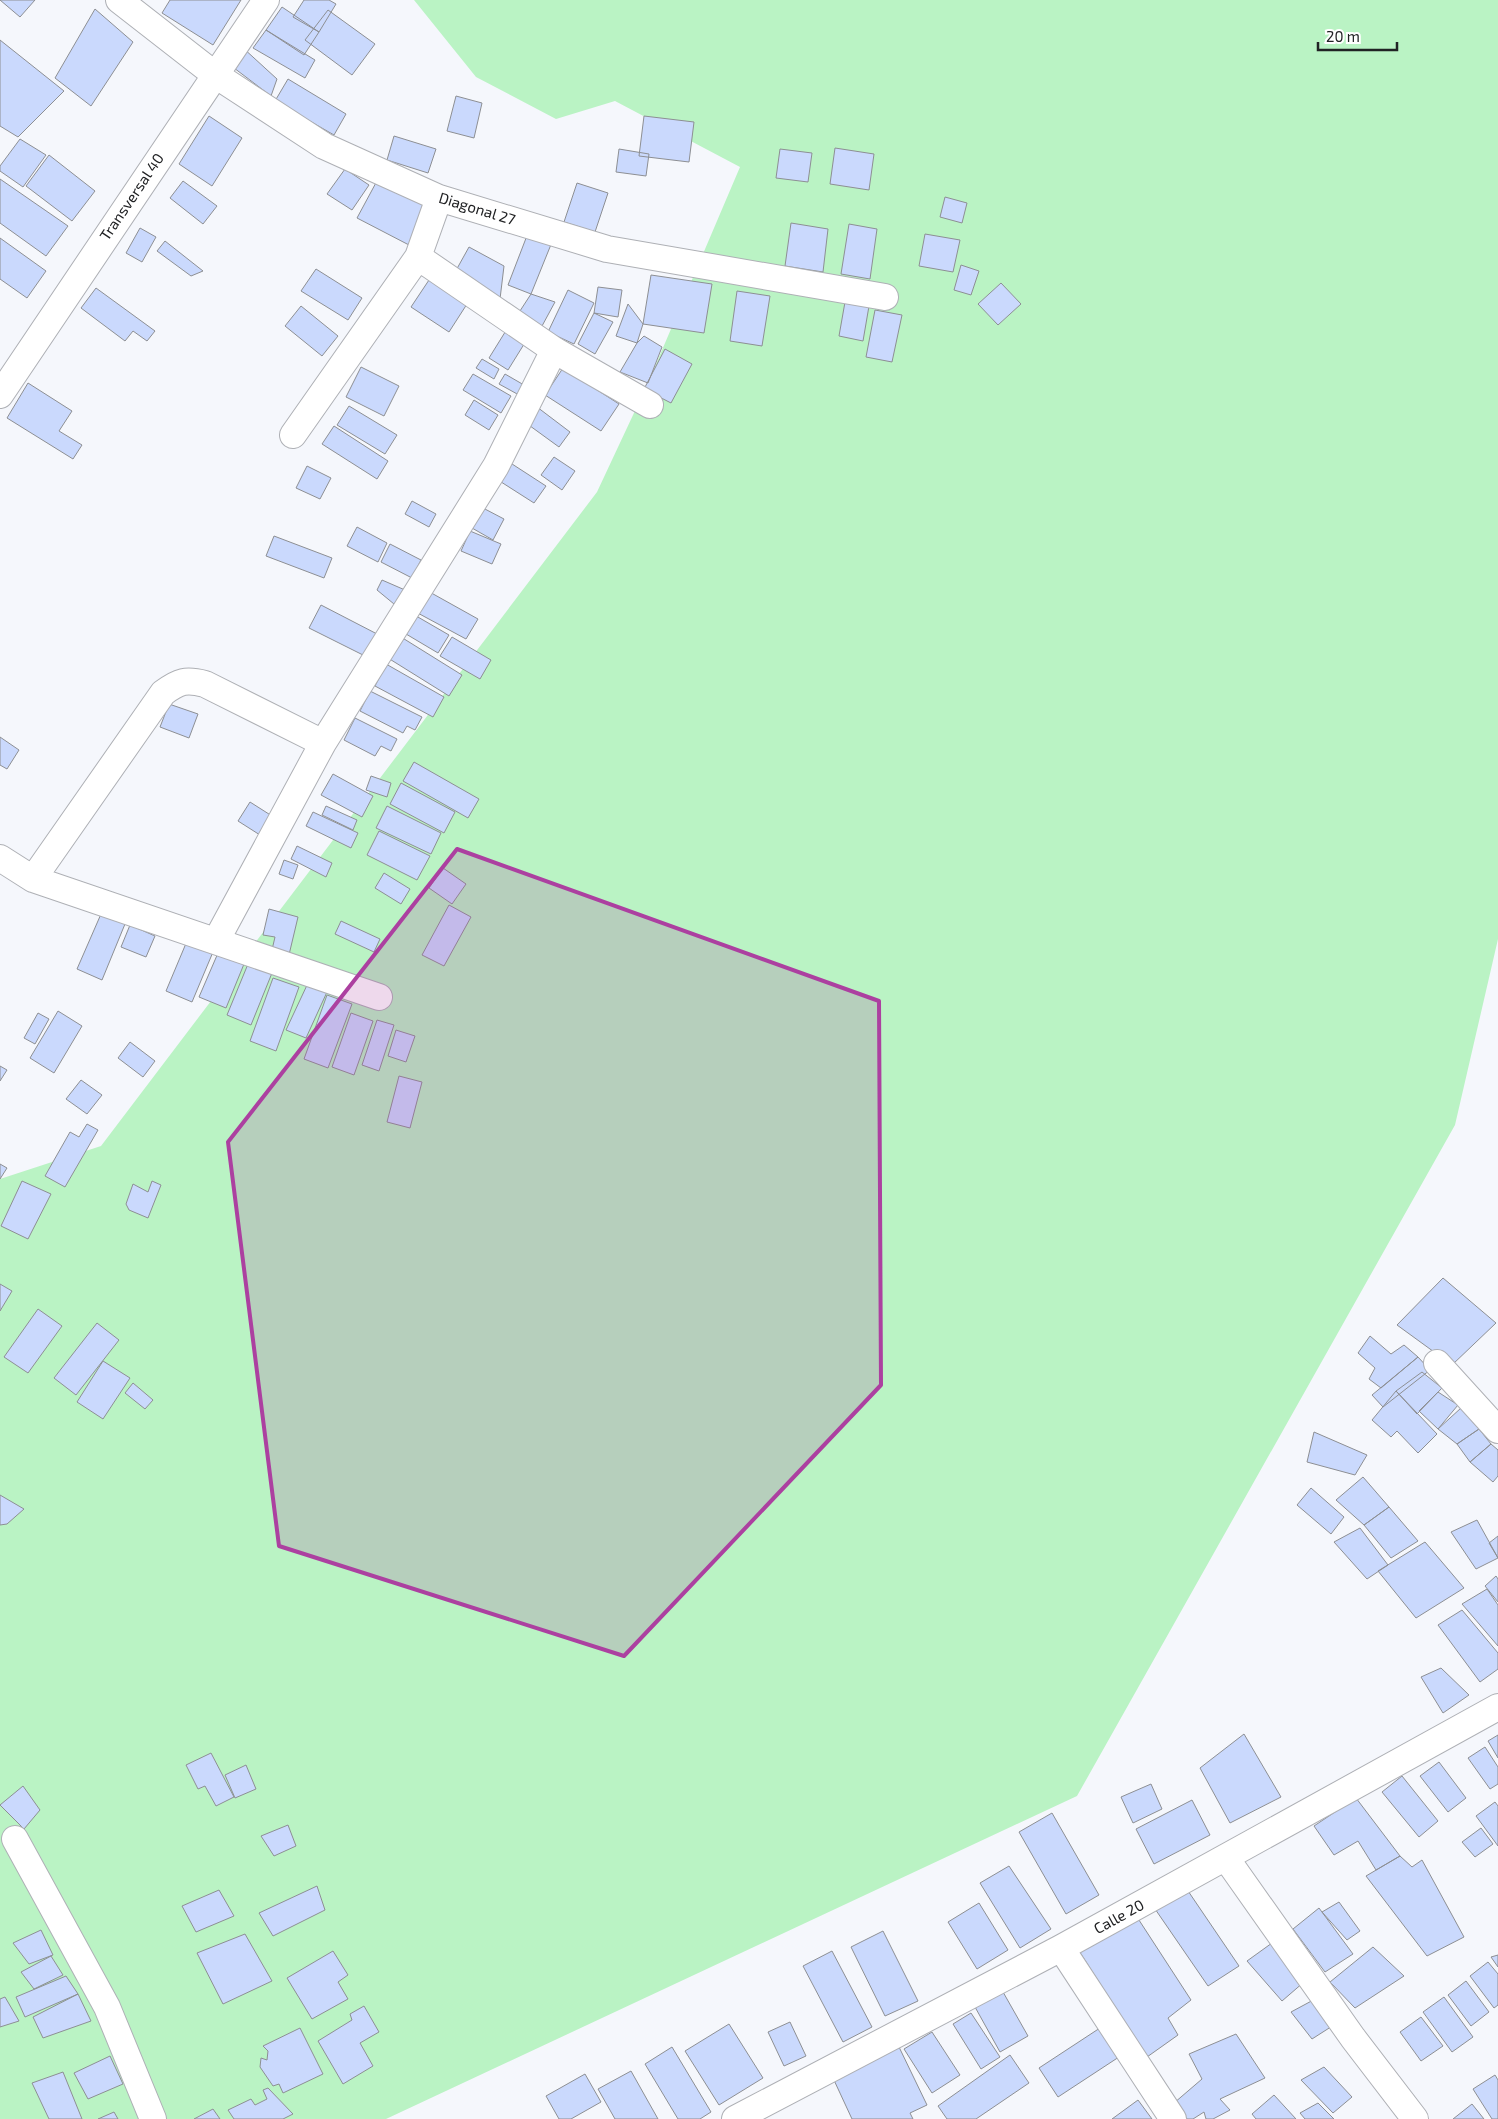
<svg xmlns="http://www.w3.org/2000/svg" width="1498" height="2119" viewBox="0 0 1498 2119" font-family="'Exo 2',sans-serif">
<rect width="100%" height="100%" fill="#f5f7fc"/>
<path fill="#baf3c4" d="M414,0H1498V939L1455,1125L1077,1796L386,2119H0V1179L101,1146L597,492L648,383L740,167L615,101L556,119L476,77Z"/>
<path fill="#cad9fd" stroke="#8d8f93" d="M0,0H35L20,17Z
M170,0H241L213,45L162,13Z
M304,0H329L336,4L319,32L293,17Z
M282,7L319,32L304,55L266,30Z
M95,9L133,42L91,106L55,78Z
M328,10L375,44L352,75L305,40Z
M266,30L315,60L305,78L253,48Z
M0,40L64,91L18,137L0,126Z
M242,47L277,79L271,96L234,68Z
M288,79L346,114L334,135L275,101Z
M456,96L482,103L474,138L447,131Z
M209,116L242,138L212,186L179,164Z
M644,116L694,122L689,162L639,156Z
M394,136L436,149L428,173L387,160Z
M20,139L46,155L23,187L0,171V166Z
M835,148L874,154L869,190L830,184Z
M619,149L649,154L646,176L616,172Z
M780,149L812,153L808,182L776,178Z
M49,155L95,191L72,221L26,186Z
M345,169L369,185L352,210L327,194Z
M0,179L68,226L46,256L0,223Z
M378,179L430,206L409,245L357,218Z
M183,181L217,206L203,224L170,198Z
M577,183L608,193L595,232L564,222Z
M945,197L967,203L962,223L940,217Z
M791,223L828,229L823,272L785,266Z
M849,224L877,229L870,279L841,274Z
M140,228L156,237L142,262L126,253Z
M528,233L552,242L531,294L508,285Z
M925,234L960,240L953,272L919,266Z
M0,238L46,271L27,298L0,279Z
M165,241L203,271L191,276L157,251Z
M469,247L504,266L500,299L454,274Z
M961,265L979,271L971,295L954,290Z
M316,269L362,298L348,320L301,291Z
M651,275L712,284L704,333L643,324Z
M429,280L467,304L449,332L411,307Z
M1001,283L1021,304L998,325L978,304Z
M598,287L622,290L618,317L594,313Z
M96,288L155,331L147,341L133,331L125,341L81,308Z
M568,290L594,303L574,344L548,332Z
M737,291L770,296L762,346L730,341Z
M531,294L555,302L542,326L518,314Z
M845,302L869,306L863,341L839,336Z
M628,304L643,324L637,343L616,336Z
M301,306L338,336L322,356L285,326Z
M875,310L902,315L892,362L866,357Z
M594,313L613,322L595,354L578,344Z
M507,329L526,341L508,370L489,358Z
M644,336L662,347L648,383L620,372L637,343Z
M665,349L692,364L671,403L644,389Z
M482,359L499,369L494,379L476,368Z
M361,367L399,386L384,416L346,397Z
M563,368L619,404L601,431L545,395Z
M473,374L511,396L501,413L463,390Z
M505,374L524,385L519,395L499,384Z
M28,383L72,411L59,431L82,445L73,459L7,418Z
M474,400L498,415L489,430L465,415Z
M349,406L397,435L385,454L337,425Z
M537,407L570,432L559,447L526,423Z
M334,426L388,461L377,479L322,444Z
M554,457L575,471L562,490L541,475Z
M509,462L546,486L534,503L498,480Z
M307,466L331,478L320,499L296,488Z
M412,501L436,514L429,527L405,514Z
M483,508L504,519L493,540L472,528Z
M357,527L387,543L378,562L347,546Z
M470,531L501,544L492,564L461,551Z
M274,536L332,558L324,578L266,556Z
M390,544L421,560L412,578L381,562Z
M382,580L405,590L394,604L377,590Z
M426,590L478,619L466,639L414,611Z
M321,605L379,635L367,657L309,628Z
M411,613L449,635L438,653L401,631Z
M401,637L462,675L449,696L388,658Z
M452,637L491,660L480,679L440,656Z
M386,664L444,697L433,717L375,686Z
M370,691L422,717L415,730L407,726L403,733L360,711Z
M169,704L198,714L189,738L160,727Z
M355,718L397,739L391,751L381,746L375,756L344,740Z
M0,737L19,750L7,769L0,765Z
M414,762L479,799L468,818L403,781Z
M333,774L373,796L362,817L321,795Z
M371,776L391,783L387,797L366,790Z
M401,783L455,812L444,833L390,804Z
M250,802L272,816L260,835L238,821Z
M326,806L357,820L353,830L322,815Z
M387,806L441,833L431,854L376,828Z
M313,812L358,833L351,848L306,826Z
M379,831L430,856L417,880L367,855Z
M297,846L332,863L326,877L291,859Z
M284,860L298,865L293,879L279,874Z
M443,868L466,884L452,904L429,888Z
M384,873L410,889L401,904L375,888Z
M449,905L471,917L444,966L422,955Z
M269,909L298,917L288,959L271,954L275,937L263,935Z
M101,914L125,924L102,980L77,969Z
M341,921L380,939L374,952L335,934Z
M130,925L155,936L146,957L121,947Z
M187,941L213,952L192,1002L166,991Z
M218,953L244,964L226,1008L199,997Z
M248,964L272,973L251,1025L227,1015Z
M273,978L299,987L276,1051L250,1041Z
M308,983L327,992L306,1038L286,1030Z
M327,995L352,1004L328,1068L304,1059Z
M58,1011L82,1026L54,1073L30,1058Z
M38,1013L49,1019L35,1044L24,1038Z
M351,1013L373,1021L354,1075L332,1067Z
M377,1020L394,1025L379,1071L362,1065Z
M396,1030L415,1036L406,1062L388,1056Z
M130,1042L155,1061L143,1077L118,1058Z
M0,1066L7,1070L0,1081Z
M399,1076L422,1082L410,1128L387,1122Z
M81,1080L102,1095L87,1114L66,1099Z
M87,1124L98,1130L65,1187L45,1176L70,1132L79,1137Z
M0,1164L7,1168L0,1179Z
M22,1181L51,1194L28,1239L1,1226Z
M152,1181L161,1185L148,1218L129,1210L126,1204L133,1184L148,1192Z
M1443,1278L1496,1323L1452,1365L1397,1325Z
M0,1284L12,1291L0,1311Z
M38,1309L62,1326L28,1373L4,1357Z
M97,1323L119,1340L76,1395L54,1378Z
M1370,1336L1391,1354L1404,1345L1418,1357L1381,1388L1369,1379L1375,1368L1358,1353Z
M1418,1357L1430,1370L1383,1407L1372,1395Z
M103,1361L130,1378L103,1419L77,1402Z
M1422,1372L1442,1388L1417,1414L1396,1391Z
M133,1383L153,1400L145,1409L125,1393Z
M1396,1391L1437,1434L1418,1453L1397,1431L1391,1437L1372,1420Z
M1438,1392L1458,1405L1438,1429L1419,1411Z
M1461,1408L1479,1429L1457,1444L1438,1429Z
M1479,1429L1491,1444L1470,1462L1457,1444Z
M1314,1432L1367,1455L1355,1475L1307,1462Z
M1491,1444L1498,1450V1476L1493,1482L1470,1462Z
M1363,1477L1389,1507L1364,1525L1336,1500Z
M1311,1488L1344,1517L1331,1534L1297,1505Z
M0,1495L24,1509L7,1524L0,1525Z
M1389,1507L1418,1541L1391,1558L1364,1525Z
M1477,1520L1498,1558L1476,1569L1451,1532Z
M1360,1528L1388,1565L1367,1579L1334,1542Z
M1498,1536V1558L1489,1543Z
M1425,1542L1464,1588L1416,1618L1378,1571Z
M1496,1576L1498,1579V1602L1485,1586Z
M1487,1589L1498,1605V1646L1462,1604Z
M1462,1610L1498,1653V1669L1480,1682L1438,1625Z
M1441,1668L1469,1695L1443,1713L1421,1677Z
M1244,1734L1281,1797L1230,1823L1200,1768Z
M1498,1735V1758L1488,1741Z
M1485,1747L1498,1767V1784L1490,1789L1468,1758Z
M211,1753L234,1797L216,1806L205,1786L198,1789L186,1765Z
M1439,1762L1466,1798L1448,1812L1420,1776Z
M246,1765L256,1789L235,1798L225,1775Z
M1402,1776L1438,1821L1419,1837L1382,1792Z
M1151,1784L1162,1809L1133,1823L1121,1797Z
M23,1786L40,1810L24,1829L0,1805Z
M1356,1798L1400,1856L1376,1870L1358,1841L1334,1855L1314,1826Z
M1192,1800L1210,1835L1154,1864L1136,1829Z
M1495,1802L1498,1806V1846L1476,1816Z
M1052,1813L1099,1895L1066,1914L1019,1832Z
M288,1825L296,1846L274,1856L261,1836Z
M1481,1828L1493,1844L1475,1857L1462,1842Z
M1400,1856L1412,1867L1422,1860L1464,1937L1427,1956L1366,1876Z
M1009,1866L1051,1929L1020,1948L980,1883Z
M1184,1885L1239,1966L1208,1986L1153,1906Z
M317,1886L325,1910L273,1936L259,1913Z
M219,1890L234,1916L196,1932L182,1906Z
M1339,1902L1360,1931L1347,1940L1322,1912Z
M979,1903L1008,1950L977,1969L948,1922Z
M1319,1908L1353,1954L1325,1972L1293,1929Z
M1137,1917L1191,2000L1168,2018L1178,2035L1147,2057L1079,1951Z
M41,1930L53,1955L29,1964L13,1943Z
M883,1931L918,2001L885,2016L851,1947Z
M245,1934L272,1981L223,2004L197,1953Z
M1272,1943L1304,1982L1282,2001L1247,1961Z
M1373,1947L1404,1976L1355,2008L1330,1982Z
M333,1951L348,1975L338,1982L348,1999L312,2019L287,1978Z
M832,1951L872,2027L843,2042L803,1966Z
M1498,1955V1967L1491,1957Z
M51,1956L63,1975L34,1989L21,1972Z
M1488,1962L1498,1974V2005L1494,2008L1470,1976Z
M66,1976L78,1994L25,2017L16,1997Z
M1466,1981L1489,2012L1471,2026L1448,1995Z
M1003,1992L1028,2036L1000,2052L975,2007Z
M78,1994L91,2021L43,2038L33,2017Z
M5,1997L19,2021L0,2027V1999Z
M1444,1997L1473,2037L1452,2052L1423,2012Z
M1317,1998L1337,2023L1312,2039L1291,2012Z
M364,2006L379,2032L360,2043L373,2066L343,2084L318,2041L352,2020L350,2014Z
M971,2013L1000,2057L981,2069L953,2024Z
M1421,2017L1443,2046L1421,2061L1400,2032Z
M790,2022L806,2056L784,2066L768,2032Z
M729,2024L763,2078L719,2105L685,2051Z
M1103,2026L1122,2055L1058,2097L1039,2068Z
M300,2028L323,2074L283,2093L279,2084L273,2086L260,2067L261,2058L267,2060L268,2051L263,2046Z
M932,2032L960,2075L932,2093L904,2049Z
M1236,2034L1265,2078L1220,2099L1230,2110L1213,2119H1206L1204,2112L1193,2119H1187L1174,2103L1202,2079L1189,2054Z
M672,2047L711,2112L700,2119H678L645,2064Z
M899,2047L927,2105L910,2113L913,2119H852L833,2078Z
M1010,2055L1029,2083L976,2119H947L938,2106Z
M110,2056L123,2084L88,2099L74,2073Z
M1324,2067L1352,2097L1333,2113L1301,2080Z
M631,2071L658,2119H615L598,2089Z
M63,2072L82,2119H49L32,2083Z
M585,2074L601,2102L571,2119H559L546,2096Z
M1495,2075L1498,2080V2119H1492L1473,2089Z
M268,2088L293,2114L283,2119H234L228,2110L251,2099L255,2105L267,2099L263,2090Z
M1274,2095L1296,2119H1256L1252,2114Z
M1138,2100L1152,2119H1112Z
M1318,2103L1334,2119H1305L1300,2113Z
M1472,2104L1484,2119H1453Z
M213,2109L220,2119H194Z
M114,2112L118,2119H98Z"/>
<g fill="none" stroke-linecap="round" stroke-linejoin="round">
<defs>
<path id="minor" d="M119,0L214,74L324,146L439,198L607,249L885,297
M418,257L554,350L650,405
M0,395L266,0
M293,435L418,257L439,198
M0,858L33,879L379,997
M33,879L163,693C179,681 186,679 205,684L323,743
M216,941L323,743L496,466L554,350
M1437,1363L1498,1430
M15,1839L107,2007L153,2119
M1226,1858L1353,2038L1415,2119
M1061,1948L1173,2119
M735,2119L1061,1948L1498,1707"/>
</defs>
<use href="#minor" stroke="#aeb0b5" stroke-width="28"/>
<use href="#minor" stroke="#fff" stroke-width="26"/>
</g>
<path fill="#ac40a0" fill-opacity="0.2" stroke="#ac40a0" stroke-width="4" stroke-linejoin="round" d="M457,849L879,1001L881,1385L624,1656L279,1546L228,1142Z"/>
<g text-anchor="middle" stroke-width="5" stroke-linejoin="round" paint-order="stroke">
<g font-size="15" fill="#212224" stroke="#fff">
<text transform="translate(132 197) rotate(-56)" y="5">Transversal 40</text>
<text transform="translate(477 209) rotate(17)" y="5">Diagonal 27</text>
<text transform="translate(1119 1917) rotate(-29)" y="5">Calle 20</text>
</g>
</g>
<path d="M1318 42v8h79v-8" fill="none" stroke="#212224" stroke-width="2.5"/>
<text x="1326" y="42" font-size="15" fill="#212224" stroke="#ffffff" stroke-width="4" paint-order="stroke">20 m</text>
</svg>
